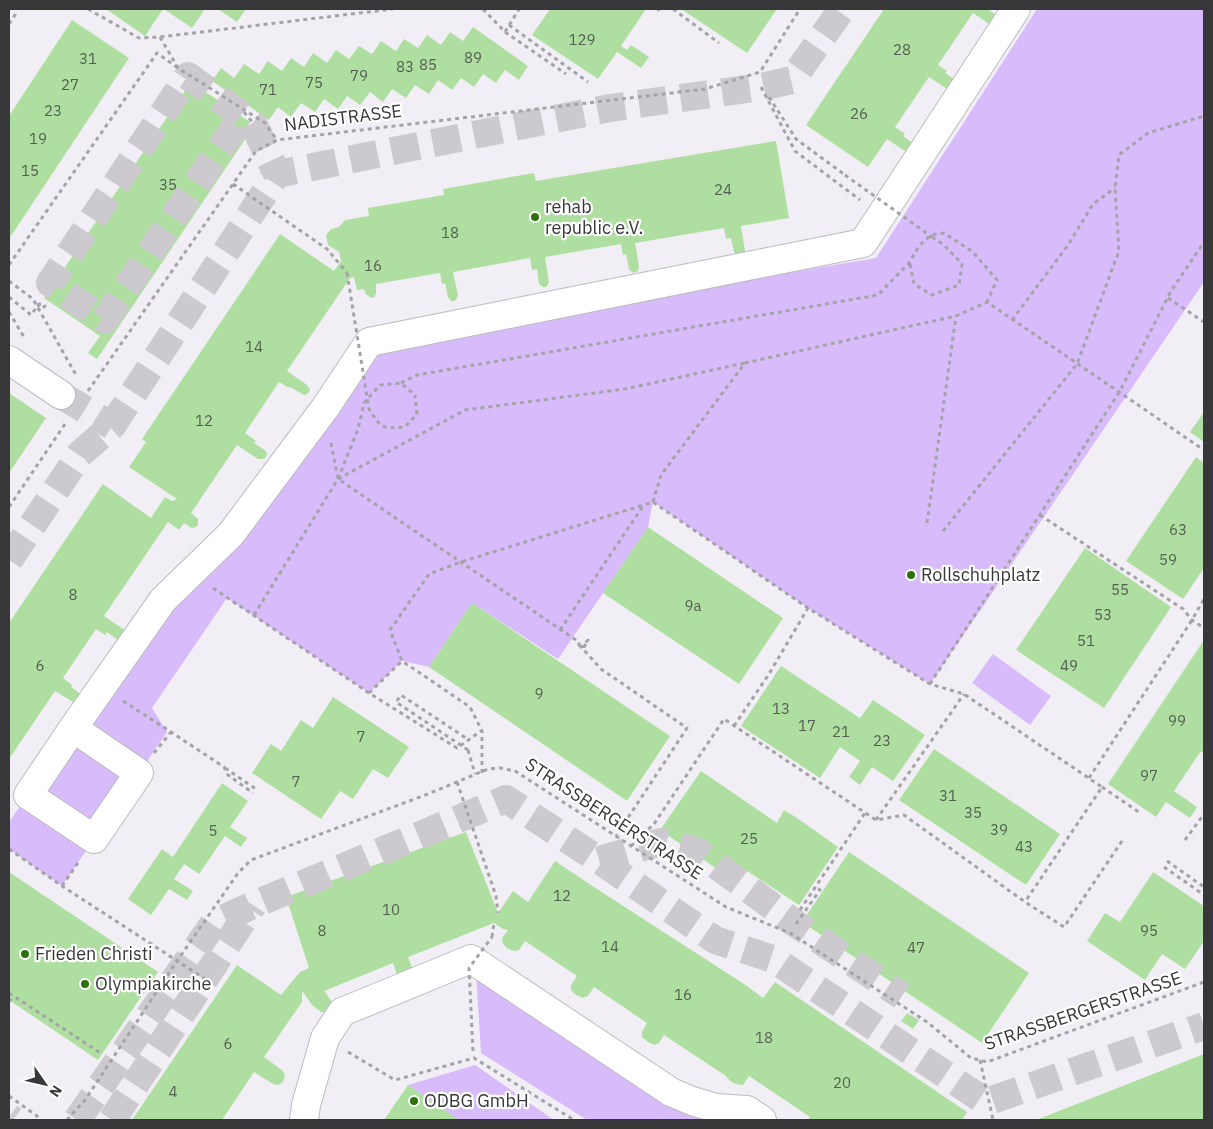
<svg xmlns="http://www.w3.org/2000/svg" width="1213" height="1129" viewBox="0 0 1213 1129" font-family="'IBM Plex Sans',sans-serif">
<rect width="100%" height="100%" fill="#f1eff5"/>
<path fill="#d7bbfb" d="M1037,9H1204V282L930,684L808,608L653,502L648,527L558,659L472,603L429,667L402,661L369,693L227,598L152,708L167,732L62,886L9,849V822L28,795L369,342L876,258Z
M993,654L1051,696L1030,725L972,683Z
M476,973L731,1120H587L481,1053Z
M475,1065L554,1120H453V1116L408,1085Z"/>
<path fill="#afdfa0" d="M106,9H163L145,36Z
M164,9H205L192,28Z
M218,9H246L237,22Z
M550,9H646L621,46L627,50L631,45L649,57L641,68L617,52L598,79L532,35Z
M681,9H777L747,53Z
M884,9H987L1000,17L994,27L973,13L938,65L947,71L945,73L957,81L950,91L929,77L895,127L905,134L903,136L914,144L908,153L887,139L868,167L806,125Z
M72,20L129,58L9,239V116Z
M473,27L528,66L519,80L505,70L496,83L483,74L474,87L461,78L452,90L438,80L429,94L415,85L406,98L392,89L383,102L370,92L360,105L347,96L338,109L324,99L315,112L301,103L291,117L278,107L269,120L212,81L221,68L234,78L244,64L259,74L268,61L282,71L291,58L304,67L313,53L327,63L336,50L349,59L359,46L372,54L381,41L396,51L404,39L418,48L427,35L441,45L450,32L463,41Z
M191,82L250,122L242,135L246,138L97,359L88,353L100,336L44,298Z
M776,141L789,218L741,226L745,251L744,254L736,255L734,252L731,238L726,239L724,228L635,243L639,266L638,271L633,273L629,269L626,254L623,255L621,244L545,257L549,282L547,286L545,287H543L539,284L537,269L532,270L530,258L453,272L458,295L456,300L454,301H451L448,297L445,283L442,284L440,273L376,284V294L374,297L371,298L366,294L364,289L357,290L354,277L350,278L287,371L307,385L310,390L309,392L307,394L304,395L290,387L289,388L279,382L245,433L256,441L254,443L266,451L267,454L265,458L263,459H258L237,445L191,513L198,519V525L196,527L193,528L190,527L184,523L179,530L168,522L104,616L126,631L119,641L107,632L105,635L96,629L63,678L72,685L71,687L82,695L76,704L55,691L9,759V623L103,484L151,518L165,497L172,501L177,499L129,467L146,442L142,439L280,234L334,271L341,261L339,252L328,245L326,235L331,229L339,227L345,220L369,216L368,208L444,195L443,189L534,173L536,181Z
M9,393L46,418L9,473Z
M1204,412V442L1190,432Z
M1196,457L1204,463V568L1183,599L1126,561Z
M648,527L783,618L739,684L603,593Z
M1085,548L1171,607L1104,708L1016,650Z
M472,603L670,736L627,801L429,667Z
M1204,640V754L1201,751L1174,791L1197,807L1190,818L1166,802L1156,817L1108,784Z
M781,666L860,718L873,700L925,735L893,781L872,767L860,785L849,777L860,761L840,747L820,778L741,726Z
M333,697L409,747L388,778L373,769L353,799L340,791L321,819L252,773L271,744L281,751L301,720L313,728Z
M934,749L1060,834L1026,885L899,800Z
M701,771L777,823L784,810L797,818L838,847L799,905L744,869L736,882L660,830Z
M222,783L248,801L230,827L247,838L241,847L225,836L199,874L184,864L174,879L193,891L187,900L169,889L151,915L128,899L162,849L173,857Z
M466,832L498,913L513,891L528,902L555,861L597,889L744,984L763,998L775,982L967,1112L962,1120H808L810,1117L749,1076L743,1085L736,1084L730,1081L726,1076L664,1035L659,1043L654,1045L648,1042L642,1037V1032L647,1023L594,987L588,996L583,998L576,995L571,990V985L577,976L525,941L519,950L514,951L508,949L503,944L502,938L508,930L503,929L494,923L408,957L413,970L398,977L393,963L324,991L333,1003L327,1012H321L313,1006L302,991V1002L264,1057L282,1070L285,1075L283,1082L278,1085L273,1084L254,1072L222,1120H132L237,965L281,995L300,972L309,968L286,897Z
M849,852L1029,973L982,1043L802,922Z
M9,872L158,972L98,1060L9,1000Z
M1153,872L1204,906V941L1185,969L1162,954L1145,980L1087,941L1105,913L1120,922Z
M907,1013L919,1020L913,1029L901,1021Z
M1204,1054V1120H1036Z
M408,1085L453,1116L459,1120H384Z"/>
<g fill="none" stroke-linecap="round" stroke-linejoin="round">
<path stroke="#cccacf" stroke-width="28" stroke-dasharray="28 14" stroke-linecap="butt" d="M236,125L105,320L50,283L188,76L253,123L277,174
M61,395L112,426
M9,560L80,454L112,426L277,174L610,108L761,87L792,80L842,9
M599,860L661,842L697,851L796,924L902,996
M9,1117L13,1120
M77,1120L214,923L253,905L506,799L599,860L715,940L773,959L986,1102L1204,1026
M112,1120L253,905"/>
<defs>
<path id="minor" d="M9,360L61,395
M73,728L139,773L94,839L28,795L73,728L163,600L231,534L325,408L369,342L863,243L1016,9
M304,1120L306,1105L325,1038L342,1012L471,959L671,1092L692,1101L716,1108L747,1110L762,1120"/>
</defs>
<use href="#minor" stroke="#bdbac0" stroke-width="30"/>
<path stroke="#a4a3a7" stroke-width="3" stroke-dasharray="4 4" stroke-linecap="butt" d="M88,9L139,38L160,37L393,9
M483,9L505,32L519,9
M658,9L659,11
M673,9L719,43
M9,24L15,15V9
M509,25L588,82
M505,32L566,74
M160,37L178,68L265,123L277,140
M761,87L795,151L860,200
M769,97L796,139L845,175
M244,112L253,123
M233,184L327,249L347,273
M910,264L914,284L932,295L959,285L962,264L944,245L932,237
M9,265L157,53L178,68
M9,297L31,315L39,304H44L45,306L43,308H41L39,305L37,306
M1168,298L1204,322
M9,312L24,337
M1012,320L1068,245L1093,204L1115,188
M401,383L417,375L878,295L909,263L919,246L931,235L944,233L973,252L997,280L987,302
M88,391L256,151L277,140L705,89L760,72L800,9
M331,443L338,479L579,642V649L588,640L583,649L601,669L687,728L616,836
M338,479L465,410L625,389L745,363
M653,502L661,475L745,363L956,316L987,302L1204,450
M9,507L67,421
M1040,515L1183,609L1192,620L1204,628
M927,523L956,316
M943,531L1077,364L1119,251L1115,188L1119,155L1148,133L1204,116
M213,588L369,693L457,748L481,731
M254,615L338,479L358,429L364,403L380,385L401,383L415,395
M560,630L643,506
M930,684L1120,391L1171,291L1204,242
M369,693L402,661
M123,701L171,732L224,767L228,775L253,793
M734,726L769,674L808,608
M468,750L475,774
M154,753L171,732
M225,768L256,789
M482,773V731L470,707L402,661L390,630L429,574L461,562L653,502L808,608L930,684L964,694L1102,787L1025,902
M1089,778L1192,620L1204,599
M457,782L496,896L498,913
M1102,787L1140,813
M876,820L964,694
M1185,840L1204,814
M631,846L654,824L724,719L876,820L904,815L1025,902L1064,927L1124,838
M9,849L62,886L205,979
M1167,861L1204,887
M1164,867L1204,895
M62,886L80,860
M800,910L865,813
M796,924L820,890L815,887
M492,937L494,923
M9,993L102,1054
M9,1002L13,996
M348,1052L395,1080L474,1058L574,1120
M980,1060L993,1120
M9,1096L37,1116L39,1120
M67,1120L85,1100L177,961L238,873L251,860L428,794L488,769L500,768L515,771L726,907L790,933L927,1022L971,1058L987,1062L1204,982"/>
<use href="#minor" stroke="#fff" stroke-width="28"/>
<path stroke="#a4a3a7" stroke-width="3" stroke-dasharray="4 4" stroke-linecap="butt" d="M845,175L932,237
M347,273L369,409C381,428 381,429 405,427L417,414L415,395
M9,281L33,299L76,375
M468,750L396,702L401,695L469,740
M473,1051L469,968L492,937"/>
</g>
<g fill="#2d700c" stroke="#fff" stroke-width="2">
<circle cx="535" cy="217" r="5"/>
<circle cx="911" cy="575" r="5"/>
<circle cx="25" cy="954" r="5"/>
<circle cx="85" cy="984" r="5"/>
<circle cx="414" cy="1101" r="5"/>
</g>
<g text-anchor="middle" stroke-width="4.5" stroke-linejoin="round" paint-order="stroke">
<g font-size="15" fill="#556052">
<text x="582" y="45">129</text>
<text x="902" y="55">28</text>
<text x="473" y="63">89</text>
<text x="88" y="64">31</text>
<text x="428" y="70">85</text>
<text x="405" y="72">83</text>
<text x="359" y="81">79</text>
<text x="314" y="88">75</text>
<text x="70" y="90">27</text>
<text x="268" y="95">71</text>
<text x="53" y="116">23</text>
<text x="859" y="119">26</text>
<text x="38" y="144">19</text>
<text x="30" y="176">15</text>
<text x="168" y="190">35</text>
<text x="723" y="195">24</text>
<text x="450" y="238">18</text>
<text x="373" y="271">16</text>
<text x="254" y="352">14</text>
<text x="204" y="426">12</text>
<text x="1178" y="535">63</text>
<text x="1168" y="565">59</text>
<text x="1120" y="595">55</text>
<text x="73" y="600">8</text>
<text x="693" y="611">9a</text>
<text x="1103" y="620">53</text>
<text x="1086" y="646">51</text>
<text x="40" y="671">6</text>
<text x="1069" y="671">49</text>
<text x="539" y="699">9</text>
<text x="781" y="714">13</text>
<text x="1177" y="726">99</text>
<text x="807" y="731">17</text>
<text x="841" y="737">21</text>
<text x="361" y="742">7</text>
<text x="882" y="746">23</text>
<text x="1149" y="781">97</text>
<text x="296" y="787">7</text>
<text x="948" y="801">31</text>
<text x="973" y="818">35</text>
<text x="999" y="835">39</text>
<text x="213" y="836">5</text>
<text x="749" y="844">25</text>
<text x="1024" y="852">43</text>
<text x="562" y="901">12</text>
<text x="391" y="915">10</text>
<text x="322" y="936">8</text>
<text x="1149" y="936">95</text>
<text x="610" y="952">14</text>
<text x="916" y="953">47</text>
<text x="683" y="1000">16</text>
<text x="764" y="1043">18</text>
<text x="228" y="1049">6</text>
<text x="842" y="1088">20</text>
<text x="173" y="1097">4</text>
</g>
<g font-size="18" fill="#373638" stroke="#fff">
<text transform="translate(343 118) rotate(-7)" y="6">NADISTRASSE</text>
<text transform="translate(614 819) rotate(33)" y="6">STRASSBERGERSTRASSE</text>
<text transform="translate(1083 1011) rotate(-19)" y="6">STRASSBERGERSTRASSE</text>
</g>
<g font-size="18" fill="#373638" stroke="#fff" text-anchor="start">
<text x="545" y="213">rehab<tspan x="545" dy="21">republic e.V.</tspan></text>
<text x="921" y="581">Rollschuhplatz</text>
<text x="35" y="960">Frieden Christi</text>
<text x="95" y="990">Olympiakirche</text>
<text x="424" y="1107">ODBG GmbH</text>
</g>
</g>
<rect width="1213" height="1129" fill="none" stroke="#373638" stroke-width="20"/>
<g transform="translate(45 1084) rotate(124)" stroke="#ffffff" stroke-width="4" paint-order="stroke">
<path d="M0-4L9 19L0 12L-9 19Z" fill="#373638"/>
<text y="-8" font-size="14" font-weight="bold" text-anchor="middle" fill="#373638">N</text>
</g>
</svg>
